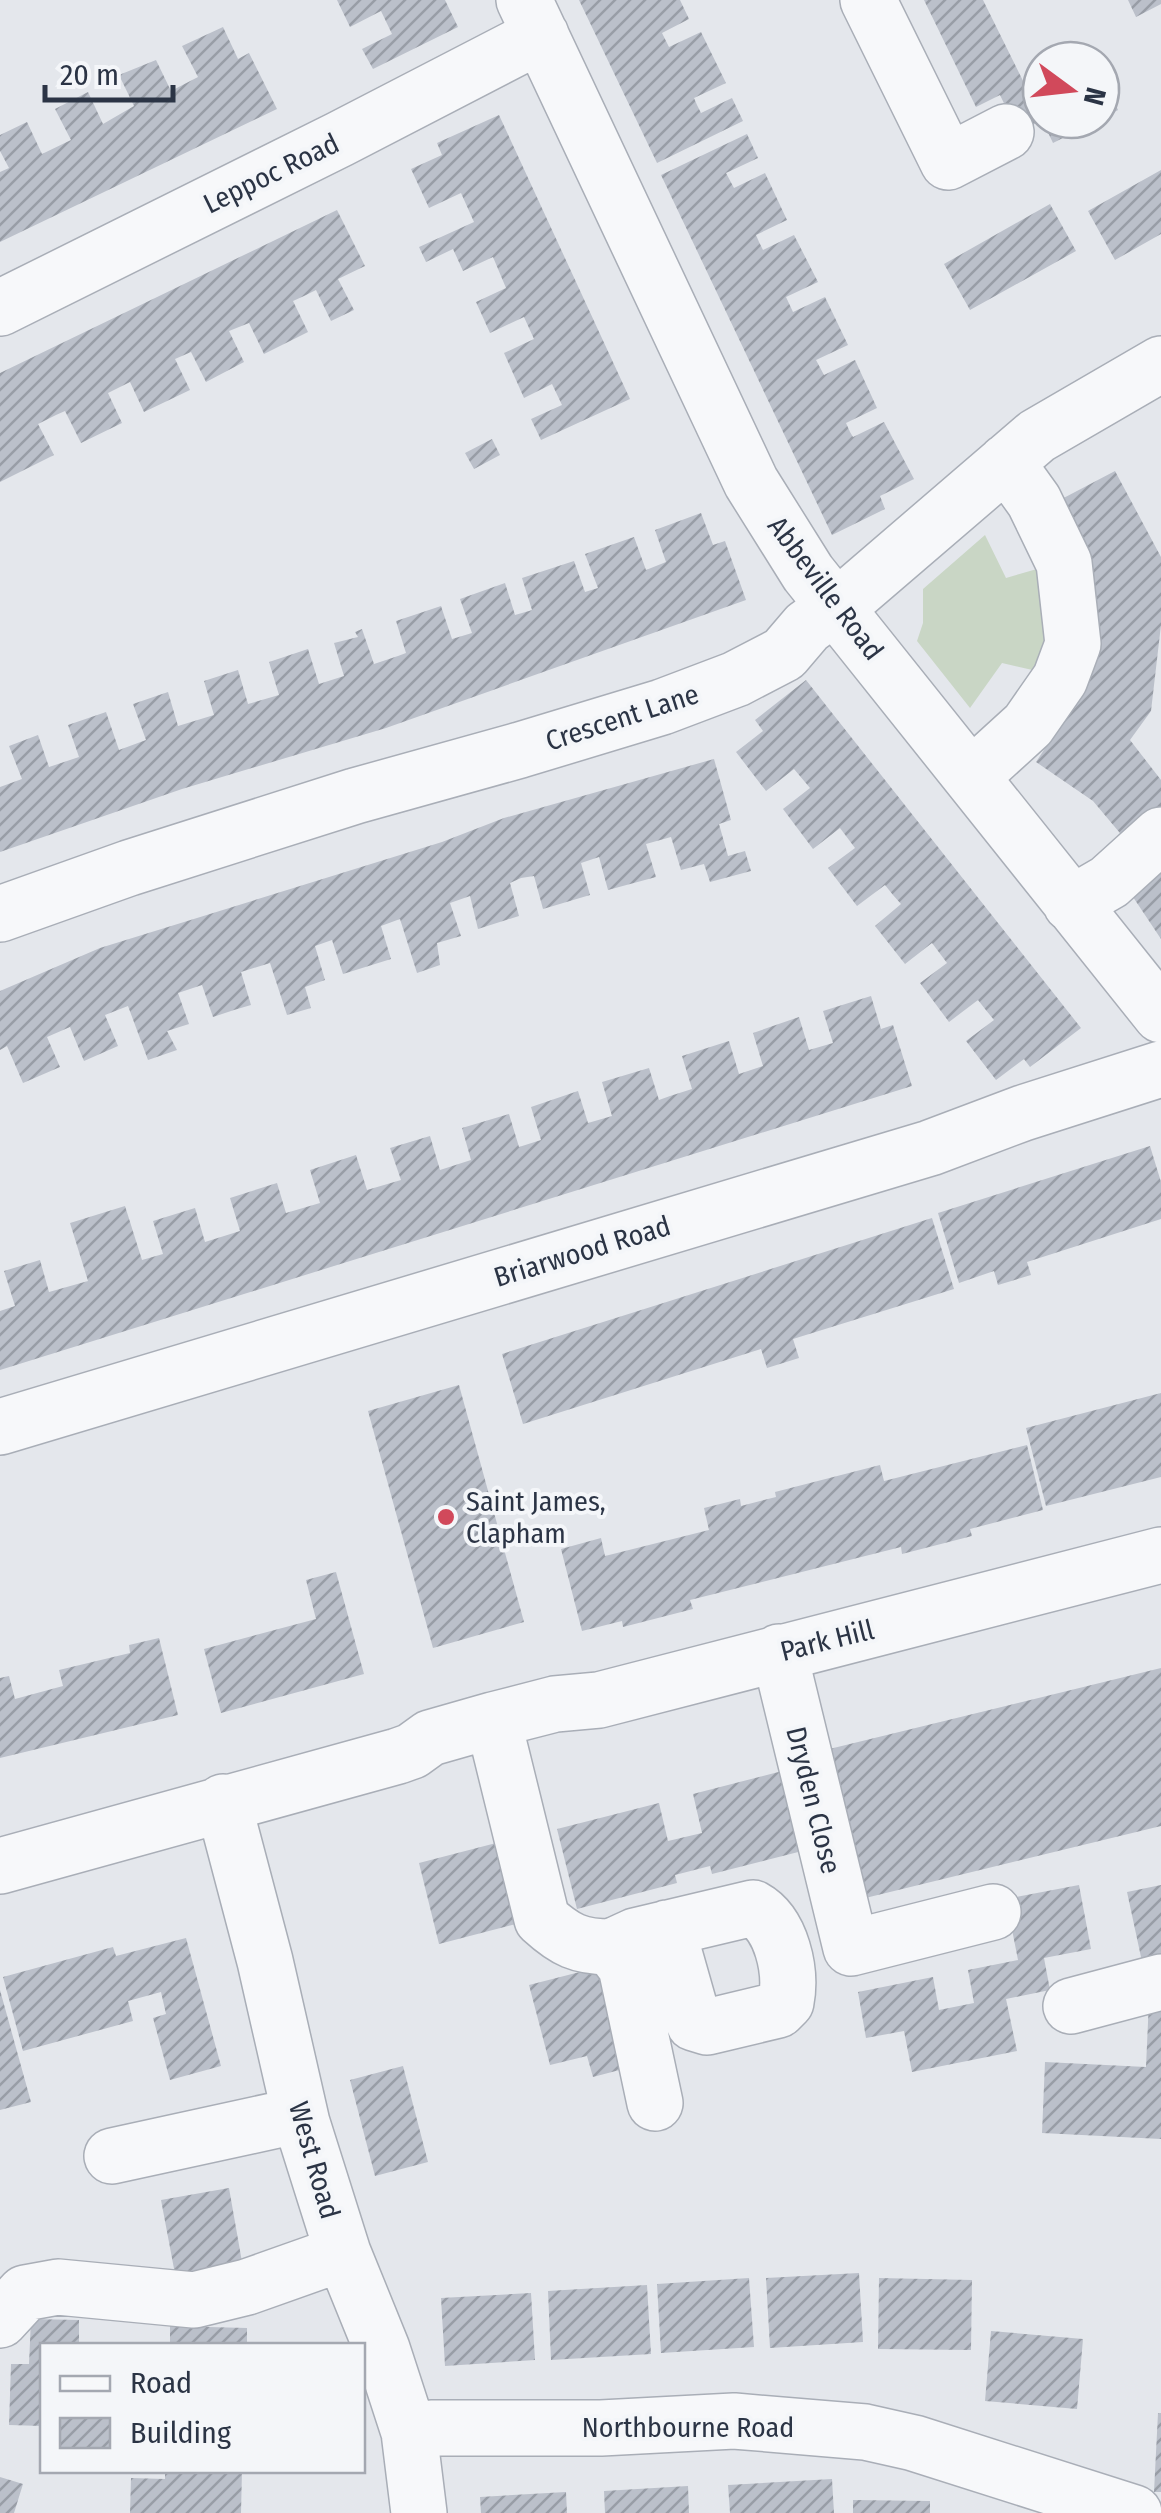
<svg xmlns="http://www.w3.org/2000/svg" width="1161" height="2513" viewBox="0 0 1161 2513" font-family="'Fira Sans Condensed',sans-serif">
<defs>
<pattern id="building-hatch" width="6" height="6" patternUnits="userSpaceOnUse" patternTransform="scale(2.5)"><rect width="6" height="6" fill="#bbc0ca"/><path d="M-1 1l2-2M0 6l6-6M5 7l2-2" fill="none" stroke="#989da6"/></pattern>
</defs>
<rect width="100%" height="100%" fill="#e4e7ec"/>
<path fill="#c9d6c5" d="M985,535L1006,578L1051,565L1050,674L1002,663L970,708L917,641L923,623V589Z"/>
<path fill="url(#building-hatch)" d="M337,0H445L458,27L373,69L362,49L392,34L381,11L350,27Z
M579,0H680L689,19L662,33L669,47L701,32L726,83L694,98L697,105L701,113L732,98L743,121L657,163Z
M924,0H983L1029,93L1041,87V121L1018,132L1000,95L976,107Z
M1128,0H1161V4L1136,17Z
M223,27L238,59L249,53L277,109L0,242V172L9,168L0,151V135L27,122L42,154L71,140L55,109L88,92L103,124L134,106L119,75L156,60L171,91L198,77L182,46Z
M1101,74L1118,110L1101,119Z
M499,115L630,399L541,440L531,419L562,405L552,384L524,398L504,353L534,339L524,317L490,333L476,302L506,288L493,257L463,271L453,249L426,262L419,247L474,222L461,193L429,208L411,169L442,155L437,143Z
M1042,120H1098L1053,143Z
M747,134L758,158L726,173L734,188L765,173L787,220L756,235L759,242L763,250L794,235L818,282L786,297L793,312L825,297L848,345L816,360L824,375L855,360L877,408L846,423L850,432L853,437L884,422L914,479L880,496L885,509L832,535L661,175Z
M1161,170V234L1115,260L1088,211Z
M1050,204L1076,251L970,310L944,264Z
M337,210L365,266L338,279L354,310L331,321L316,290L304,296L293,301L308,332L264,354L249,323L229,331L244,362L206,382L191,352L175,359L190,390L144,412L130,382L108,393L122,423L81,443L65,411L56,415L38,424L54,455L0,482V373Z
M492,439L500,455L474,469L465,453Z
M1115,471L1161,557V625L1151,711L1130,740L1161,780V816L1130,845L1093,801L1036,762L1086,686L1056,502Z
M701,513L713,545L725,541L746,600L386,728L182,789L0,852V787L22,779L9,746L38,735L49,767L79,757L68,725L106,712L119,750L146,740L133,704L168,692L178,726L214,715L204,681L238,670L248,704L279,695L269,662L308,649L319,684L344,676L334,643L358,637L355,632L362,629L374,664L398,656L406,653L396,621L441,606L452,639L472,633L460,599L505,583L515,615L529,611L532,610L522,578L574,561L585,592L598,588L585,554L634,537L646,570L666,562L655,530Z
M806,680L1081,1028L1030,1067L1024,1059L996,1080L966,1041L994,1020L985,1009L978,1000L949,1022L920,983L947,963L932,943L905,964L875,926L901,904L893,895L885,885L857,906L828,868L855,848L840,828L813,849L783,809L810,788L794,769L766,791L736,752L763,731L755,720Z
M714,759L731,820L719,824L728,856L745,851L751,871L710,882L704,864L681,870L671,837L646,844L656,877L608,890L599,857L581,863L590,895L543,909L534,876L521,878L510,883L519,916L478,929L470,896L450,903L461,936L437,943L440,965L417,973L400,919L381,926L391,959L343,974L332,940L315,946L325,980L305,987L311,1008L287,1015L270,963L241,972L251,1005L234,1010L213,1017L202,985L178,993L189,1024L167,1031L177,1050L148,1060L128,1006L105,1015L118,1046L84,1061L70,1027L47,1037L60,1067L23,1083L7,1046L0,1050V991L100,948L442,842L504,818Z
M1161,872V939L1131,894Z
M871,996L881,1029L893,1025L912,1086L0,1370V1311L15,1306L4,1271L40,1260L49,1292L88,1281L70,1223L125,1206L142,1260L163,1254L153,1221L195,1208L205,1242L240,1231L230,1198L277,1183L286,1213L320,1203L310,1170L356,1155L367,1190L401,1180L390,1148L430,1136L440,1170L471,1160L462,1128L509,1114L519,1147L541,1140L531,1107L578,1091L588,1123L612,1116L602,1082L649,1068L659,1100L670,1096L692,1089L682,1056L729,1041L739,1074L763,1066L753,1033L799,1017L809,1050L833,1043L823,1011Z
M1150,1146L1161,1182V1219L1027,1262L1031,1275L998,1285L994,1271L959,1283L938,1213Z
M932,1218L954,1289L793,1339L799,1358L767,1368L761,1349L523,1424L502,1354Z
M459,1385L524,1622L433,1648L368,1411Z
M1161,1393V1477L1046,1506L1026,1428Z
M1027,1445L1043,1510L970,1529L972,1536L902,1554L901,1547L690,1600L693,1609L623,1627L622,1621L582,1631L561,1549L601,1538L605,1556L709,1530L704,1508L740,1499L741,1506L776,1497L775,1492L880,1465L884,1481Z
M336,1572L364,1674L221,1713L204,1649L316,1619L306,1580Z
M159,1638L178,1715L0,1758V1678L9,1676L15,1699L63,1686L59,1670L130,1653L129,1645Z
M1161,1668V1826L849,1902L813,1753Z
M790,1769L810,1849L712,1874L710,1866L675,1875L677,1883L577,1909L557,1829L659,1803L668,1841L702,1833L693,1794Z
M500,1842L520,1923L439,1944L419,1863Z
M1079,1885L1091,1949L1044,1958L1050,1990L1006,1999L1017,2051L912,2072L904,2031L866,2038L858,1992L933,1977L939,2010L974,2003L968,1970L1018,1960L1006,1899Z
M1161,1885V1967L1144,1971L1127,1892Z
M186,1938L221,2066L170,2080L153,2018L166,2014L161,1992L128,2001L133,2021L23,2051L3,1977L113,1947L116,1956Z
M611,1964L627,2068L593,2077L587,2056L550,2065L529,1985Z
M0,1990L31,2102L0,2110Z
M1149,2000L1161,2001V2139L1042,2133L1045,2062L1146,2067Z
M403,2066L428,2162L375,2176L350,2080Z
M229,2188L242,2262L175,2274L161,2200Z
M859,2273L863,2342L770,2348L766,2278Z
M749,2278L754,2347L661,2353L657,2284Z
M879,2278L972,2280L971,2350L878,2349Z
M647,2285L651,2354L551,2360L548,2291Z
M531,2293L535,2360L445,2366L441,2298Z
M31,2319L79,2320V2346H42V2426L9,2425L11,2364H29Z
M170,2326L247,2328V2346H170Z
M991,2331L1083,2339L1077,2409L985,2401Z
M1158,2413H1161V2492H1154Z
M165,2470H242L241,2513H130L131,2478L165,2479Z
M0,2477L23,2484L14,2513H0Z
M832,2479L834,2513H730L728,2485Z
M688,2486L689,2513H605L604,2491Z
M566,2492L567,2513H481L480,2497Z
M853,2500L930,2501V2513H853Z"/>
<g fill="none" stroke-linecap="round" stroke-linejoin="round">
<defs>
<path id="minor" d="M524,0L751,482L808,573L1161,1015
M868,0L948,162L1006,132
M0,308L340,139L541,35
M972,776L1028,725L1060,679L1073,644L1064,563L1034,501L1006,462
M1071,904L1109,882L1161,835
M0,914L129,868L355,796L520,750L662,707L736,679L784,654L807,627L853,594L1037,436L1161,364
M0,1427L930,1148L1023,1113L1161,1069
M779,1652L851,1948L993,1912
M493,1720L542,1919C565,1940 579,1947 611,1947L626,1967L655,2103
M223,1802L265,1961L302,2123L343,2253L382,2349L409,2432L419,2513
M0,1866L398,1756L412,1751L430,1738L493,1720L555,1704L599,1700L1161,1555
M611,1947L635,1936L753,1908C782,1924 792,1971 786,2002L778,2010L707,2027L694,2023L667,1928
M1071,2006L1161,1982
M112,2156L300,2115
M0,2320L25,2293L58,2287L194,2300L247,2287L343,2253
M409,2432L431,2428H601L734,2421L865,2432L914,2443L1134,2513"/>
</defs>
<use href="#minor" stroke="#a9aeb7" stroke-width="58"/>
<use href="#minor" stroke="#f7f8fa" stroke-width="55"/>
</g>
<circle fill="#d1495b" stroke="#f4f6f9" stroke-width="4" cx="446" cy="1517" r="10"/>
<g text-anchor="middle" stroke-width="8" stroke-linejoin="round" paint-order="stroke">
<g font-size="28" fill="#2b3445" stroke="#f4f6f9">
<text transform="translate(271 173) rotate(-26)" y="10">Leppoc Road</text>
<text transform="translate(826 588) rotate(53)" y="10">Abbeville Road</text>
<text transform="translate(622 717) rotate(-18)" y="10">Crescent Lane</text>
<text transform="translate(582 1251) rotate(-17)" y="10">Briarwood Road</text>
<text transform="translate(827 1640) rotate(-14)" y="10">Park Hill</text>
<text transform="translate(814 1800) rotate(76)" y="10">Dryden Close</text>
<text transform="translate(315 2160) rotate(74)" y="10">West Road</text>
<text x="688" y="2437">Northbourne Road</text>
</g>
<g font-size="28" fill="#2b3445" stroke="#f4f6f9" text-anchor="start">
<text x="466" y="1511">Saint James,<tspan x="466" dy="32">Clapham</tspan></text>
</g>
</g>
<rect x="40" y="2343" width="325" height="130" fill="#f4f6f9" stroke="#a4a8b1" stroke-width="2.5"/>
<rect x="60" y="2376" width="50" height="15" fill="#f7f8fa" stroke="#a4a8b1" stroke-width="2.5"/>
<text x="130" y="2393" font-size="30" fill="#2b3445">Road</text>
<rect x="60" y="2418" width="50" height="30" fill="url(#building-hatch)" stroke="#a4a8b1" stroke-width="2.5"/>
<text x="130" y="2443" font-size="30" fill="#2b3445">Building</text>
<g transform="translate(1071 90) rotate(105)"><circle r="48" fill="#f4f6f9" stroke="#a4a8b1" stroke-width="2.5"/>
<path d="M0-8L18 38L0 25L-18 38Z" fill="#d1495b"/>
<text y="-15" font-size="28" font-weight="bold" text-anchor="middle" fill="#2b3445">N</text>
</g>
<path d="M45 85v15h128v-15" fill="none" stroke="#2b3445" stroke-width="5"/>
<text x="60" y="85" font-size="30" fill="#2b3445" stroke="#f4f6f9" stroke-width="8" paint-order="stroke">20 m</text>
</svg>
